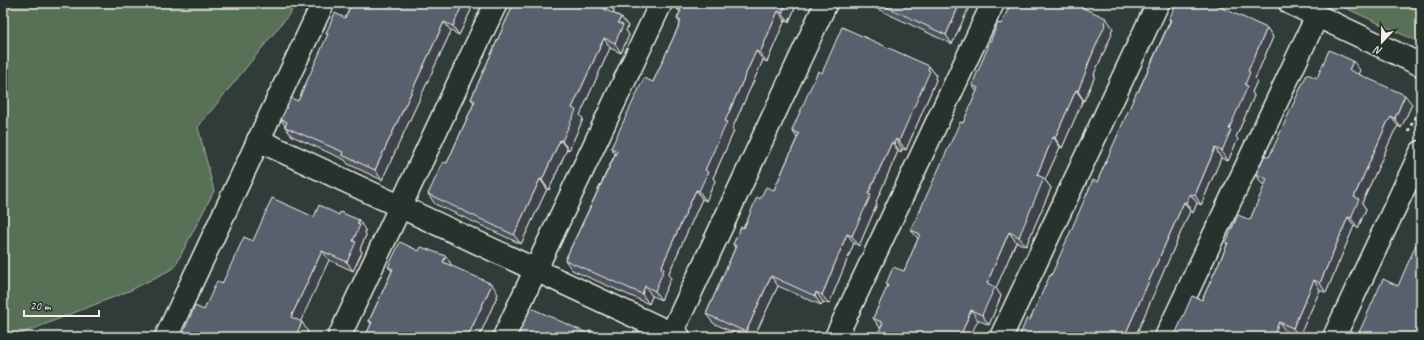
<svg xmlns="http://www.w3.org/2000/svg" width="1424" height="340" viewBox="0 0 1424 340" font-family="Caveat,sans-serif">
<rect width="100%" height="100%" fill="#303c3a"/>
<filter id="ink" filterUnits="userSpaceOnUse"><feTurbulence type="fractalNoise" baseFrequency=".025" numOctaves="2"/><feDisplacementMap in="SourceGraphic" scale="8" xChannelSelector="R" yChannelSelector="G"/><feConvolveMatrix kernelMatrix="1 2 1 2 8 2 1 2 1" color-interpolation-filters="sRGB"/></filter>
<g filter="url(#ink)">
<path fill="#597054" stroke="#a6b09e" d="M3,3H295L291,12L198,127L214,191L174,268L129,291L13,337H3Z
M1335,3H1421V43Z"/>
<g fill="none" stroke-linecap="round" stroke-linejoin="round">
<defs>
<path id="minor" d="M1290,3L1421,65
M258,140L679,337
M166,337L323,3
M339,337L496,3
M504,337L661,3
M670,337L826,3
M836,337L993,3
M1001,337L1158,3
M1166,337L1317,16
M1334,337L1421,152"/>
</defs>
<use href="#minor" stroke="#f4f1e8" stroke-width="25"/>
<path stroke="#f4f1e8" stroke-width="2.5" stroke-dasharray="4 3" stroke-linecap="butt" d="M1408,132L1421,104"/>
<use href="#minor" stroke="#26332d" stroke-width="22"/>
</g>
<path fill="#4d535e" stroke="#f4f1e8" d="M514,3H608L614,11L613,13L621,17L628,26L626,30L629,35L621,53L610,48L580,115L583,119L569,150L567,149L549,190L547,189L521,244L435,204L428,194L447,163L474,103L471,99Z
M797,3L789,22L785,20L767,62L763,60L732,129L734,131L713,178L715,181L706,201L702,199L668,275L671,278L661,300L652,296L649,304L572,270L565,260L615,154L611,148L653,82L680,23L677,19L680,12L676,8Z
M870,3H971L952,44L873,7Z
M1190,5L1205,6L1267,28L1273,37L1255,79L1257,81L1252,92L1254,96L1236,137L1238,139L1228,161L1221,158L1201,205L1197,203L1193,213L1190,211L1135,337H1019L1030,320L1097,182L1170,21L1169,19Z
M471,10L459,35L451,31L382,180L348,164L345,160L292,136L285,127V126L281,119L298,101L328,36L326,33L345,18Z
M1001,24L1113,28L1111,32L1112,34L1094,74L1095,76L1084,101L1083,100L1062,148L1060,147L1045,180L1051,188L1026,246L1016,242L996,288L1001,296L989,325L978,320L880,328L873,318L888,286L886,284L904,271L918,239L911,230L963,123L977,92L972,85Z
M929,66L936,75L935,78L936,80L906,150L902,149L901,152L898,151L876,202L877,204L859,246L854,243L829,304L823,302L821,305L778,286L754,337H743L713,323L706,314L733,253L735,248L733,244L760,199L774,190L797,138L792,130L822,73Z
M1360,70L1358,74L1412,104L1401,128L1398,126L1394,132L1362,203L1366,209L1358,228L1354,226L1326,293L1320,290L1299,337H1298L1286,332L1202,300L1227,245L1226,242L1250,220L1265,185L1262,184L1256,174L1269,157L1317,78Z
M314,217L365,230V232L366,235L360,249L362,252L353,271L329,260L300,321L308,332L306,337H181L204,310L253,241Z
M419,251L446,256L452,266L498,294L479,337H365L371,324L369,321L392,271L388,267Z"/>
<path fill="#3e434c" stroke="#f4f1e8" d="M463,3H466L471,10L459,35L453,26Z
M607,3H608L614,11L611,19L604,9Z
M787,3H797L789,22L782,13Z
M960,3H971L952,44L946,35Z
M778,11L785,20L767,62L760,53Z
M621,17L628,26L626,30L629,35L621,53L615,43L618,23Z
M1106,18L1113,28L1111,32L1112,34L1094,74L1095,76L1084,101L1078,91Z
M444,22L451,31L382,180L375,170Z
M1267,28L1273,37L1255,79L1257,81L1252,92L1254,96L1236,137L1238,139L1228,161L1222,151L1248,71Z
M604,38L610,48L580,115L583,119L569,150L562,141L572,108Z
M756,51L763,60L732,129L734,131L713,178L715,181L706,201L699,191L705,170L725,121Z
M1353,61L1360,70L1356,80L1349,70Z
M929,66L936,75L935,78L936,80L906,150L899,141Z
M1076,90L1083,100L1062,148L1055,138Z
M1405,95L1412,104L1401,128L1395,118Z
M1391,117L1398,126L1394,132L1362,203L1366,209L1358,228L1351,218L1354,197L1387,123Z
M1053,137L1060,147L1045,180L1051,188L1026,246L1019,237L1037,175Z
M896,139L902,149L901,152L894,143Z
M560,140L567,149L549,190L542,180Z
M892,142L898,151L876,202L877,204L859,246L852,236L868,194Z
M1215,148L1221,158L1201,205L1195,195Z
M540,179L547,189L521,244L514,235Z
M696,190L702,199L668,275L671,278L661,300L655,291L661,268Z
M1190,194L1197,203L1193,213L1186,203Z
M1184,202L1190,211L1135,337H1127L1125,335Z
M1348,217L1354,226L1326,293L1320,283Z
M359,220L365,230V232L366,235L360,249L362,252L353,271L347,262Z
M1009,232L1016,242L996,288L1001,296L989,325L982,315L987,283Z
M847,234L854,243L829,304L822,295Z
M322,251L329,260L298,327L291,317Z
M446,256L452,266L450,272L443,262Z
M771,276L778,286L754,337H750L746,332Z
M1314,280L1320,290L1299,337L1293,328Z
M492,284L498,294L479,337H469L468,336Z
M645,286L652,296L649,304L642,294Z
M816,292L823,302L821,305L815,296Z
M971,310L978,320L970,337H960Z
M302,322L308,332L306,337H295Z
M1279,322L1286,332L1283,337H1273Z
M1122,333L1124,337H1120Z"/>
<path fill="#59606d" stroke="#f4f1e8" d="M352,3H463L453,26L444,22L375,170L342,155L343,152L285,127L287,122L281,119L291,98L298,101L328,34L326,33L335,13L345,18Z
M514,3H607L604,9L621,17L618,23L623,25L615,43L604,38L572,108L576,110L562,141L560,140L542,180L540,179L514,235L428,194L443,162L447,163L475,101L471,99Z
M679,3H787L782,13L778,11L760,53L756,51L725,121L727,122L705,170L708,172L699,191L696,190L661,268L664,269L655,291L645,286L642,294L565,260L617,151L611,148L644,78L653,82L681,21L677,19L681,10L676,8Z
M878,3H960L946,35Z
M1011,3H1072L1106,18L1104,24L1105,25L1087,66H1088L1078,91L1076,90L1055,138L1053,137L1037,175L1044,178L1019,237L1009,232L987,283L995,287L982,315L971,310L960,337H876L883,323L873,318L888,285L886,284L893,267L904,271L920,234L911,230L960,122L963,123L978,88L972,85L998,23L1001,24Z
M1177,3H1184L1190,5L1191,3H1198L1205,6L1207,3H1211L1267,28L1248,71L1250,72L1245,85L1248,86L1229,129L1231,130L1222,151L1215,148L1195,195L1190,194L1186,203L1184,202L1125,335L1122,333L1120,337H1019L1027,318L1030,320L1050,275L1051,276L1093,180L1097,182L1137,91L1138,92L1171,20L1169,19Z
M842,27L929,66L928,70L930,71L899,141L896,139L894,143L892,142L868,194L871,195L852,236L847,234L822,295L816,292L815,296L771,276L746,332L706,314L733,253L736,246L733,244L741,227L744,228L757,197L760,199L766,187L774,190L799,134L792,130L818,71L822,73Z
M1329,50L1353,61L1349,70L1405,95L1395,118L1391,117L1387,123L1354,197L1359,199L1351,218L1348,217L1320,283L1314,280L1293,328L1279,322L1273,337H1174L1192,296L1202,300L1228,243L1226,242L1238,215L1250,220L1267,179L1256,174L1265,155L1269,157L1307,74L1317,78Z
M272,198L314,217L319,205L339,215L340,212L359,220L357,224L360,225L353,241L356,242L347,262L322,251L291,317L302,322L295,337H181L195,306L204,310L217,281L222,284L244,237L253,241Z
M1421,204V210L1419,209Z
M1421,233V337H1357L1383,279L1398,286Z
M400,242L419,251L421,247L446,256L443,262L492,284L468,336L471,337H365L372,322L369,321L393,269L388,267Z
M531,308L589,334L590,330L605,337H517Z"/>
</g>
<rect width="1424" height="340" fill="none" stroke="#26332d" stroke-width="16"/>
<rect x="8" y="8" width="1408" height="324" fill="none" stroke="#f4f1e8" stroke-width="1.5" filter="url(#ink)"/>
<g transform="translate(1382 42) rotate(202)" stroke="#26332d" stroke-width="3" paint-order="stroke">
<path d="M0-3L7 15L0 10L-7 15Z" fill="#f4f1e8"/>
<text y="-6" font-size="11" font-weight="bold" text-anchor="middle" fill="#f4f1e8">N</text>
</g>
<path d="M24 310v6h75v-6" fill="none" stroke="#f4f1e8" stroke-width="2"/>
<text x="30" y="310" font-size="12" fill="#f4f1e8" stroke="#26332d" stroke-width="3" paint-order="stroke">20 m</text>
</svg>
